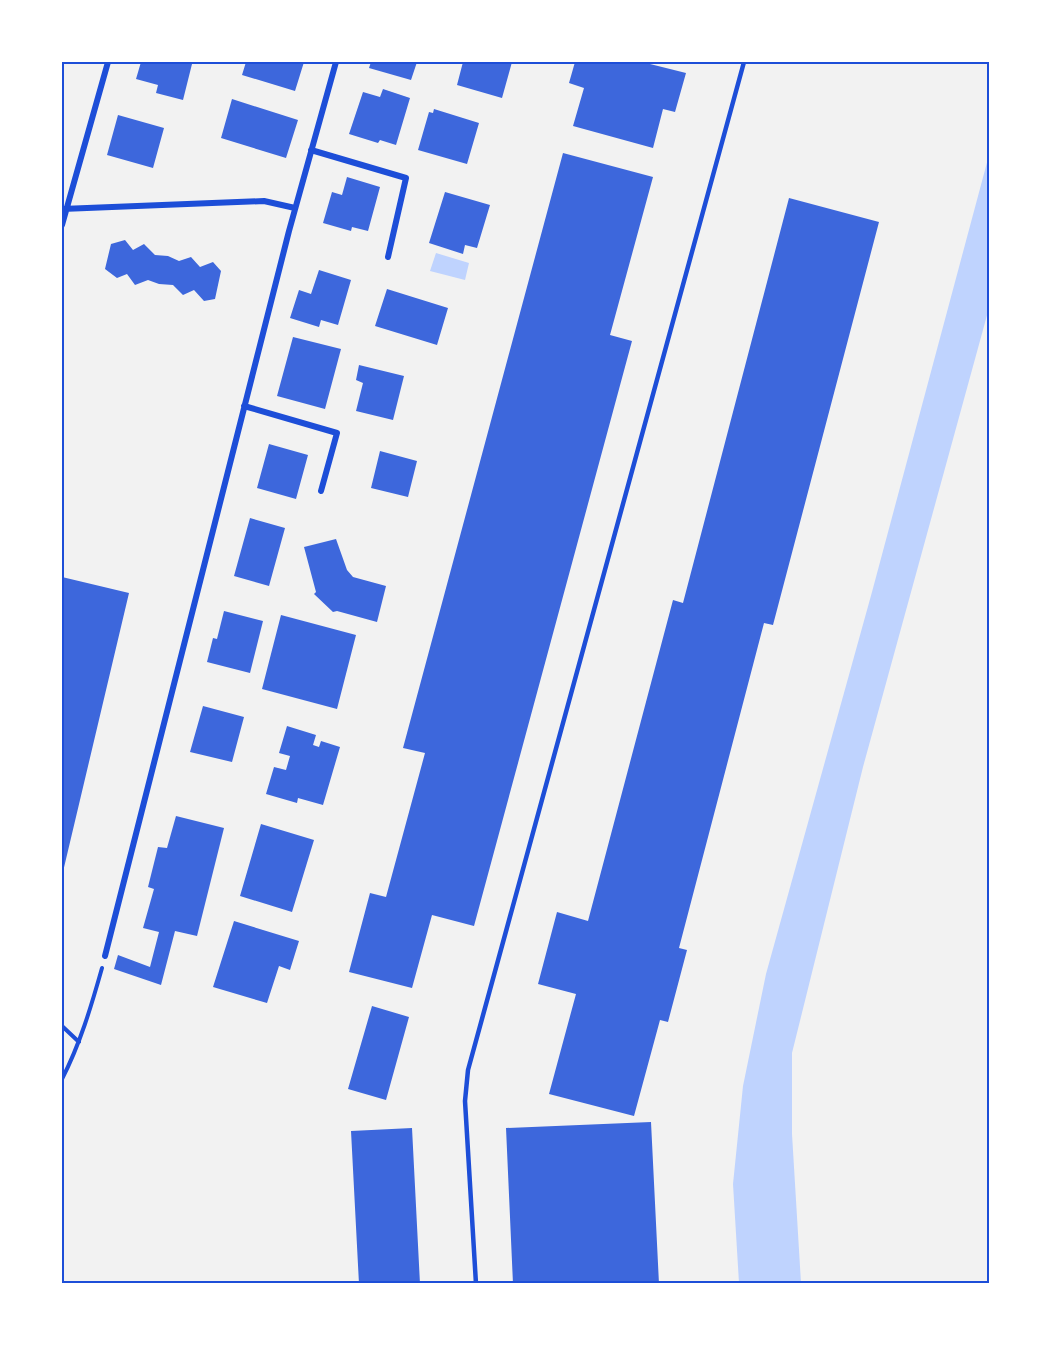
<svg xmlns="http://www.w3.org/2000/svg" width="1051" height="1345" viewBox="0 0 1051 1345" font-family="'Noto Sans',sans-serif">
<rect width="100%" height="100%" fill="#f2f2f2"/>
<path fill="#bfd3fe" d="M989,155V308L863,767L792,1053V1134L801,1283H739L733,1184L743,1086L766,974L872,592Z
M436,253L469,263L465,280L430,271Z"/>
<path fill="#3d67dc" d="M141,62H184L192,64L183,100L156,93L158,85L136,79Z
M246,62H304L295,91L242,75Z
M371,62H417L411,80L369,68Z
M463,62H512L502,98L457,85Z
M575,62H642L686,73L675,112L663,109L653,148L573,126L584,88L569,83Z
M383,89L410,98L396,145L380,140L378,143L349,134L363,92L380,97Z
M232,99L298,120L286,158L221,138Z
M434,109L479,123L467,164L418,150L429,112L433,113Z
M118,115L164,128L153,168L107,155Z
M563,153L653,177L610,335L632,341L474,926L432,915L412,988L349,972L370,893L386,897L425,753L403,748Z
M347,177L380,187L368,231L352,227L351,231L323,223L332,192L342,195Z
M445,192L490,205L477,248L465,245L463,254L429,243Z
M789,198L879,222L773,625L764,623L679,948L687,950L668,1022L660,1020L634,1116L549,1094L576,994L538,984L557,912L588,921L673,600L683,603Z
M125,240L133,250L144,244L155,255L168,256L179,261L191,257L200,267L213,262L221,271L215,299L204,301L194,290L183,295L173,285L159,284L148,280L135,285L127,274L117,278L105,269L111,244Z
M319,270L351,280L338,325L321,320L319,327L290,318L299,290L311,294Z
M387,289L448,308L437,345L375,326Z
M293,337L341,349L325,409L277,396Z
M359,365L404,376L393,420L356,411L363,383L356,380Z
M269,444L308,455L296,499L257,488Z
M380,451L417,461L408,497L371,488Z
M250,518L285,528L269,586L234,576Z
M336,539L347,570L353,577L386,586L377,622L337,611L333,612L314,594L316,592L304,547Z
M62,577L129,593L62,876Z
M224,611L263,621L250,673L207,662L213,638L217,639Z
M281,615L356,635L337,709L262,689Z
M203,706L244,717L232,762L190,752Z
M287,726L316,735L313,745L319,747L321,741L340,747L323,805L298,798L297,803L266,794L274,767L286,770L290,756L279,753Z
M176,816L224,828L197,936L175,931L161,985L114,969L118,955L150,967L159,932L143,928L154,889L148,887L158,847L167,848Z
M261,824L314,840L292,912L240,896Z
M234,921L299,941L290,970L279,966L267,1003L213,987Z
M372,1006L409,1017L386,1100L348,1089Z
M651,1122L659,1284H513L506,1128Z
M412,1128L420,1284H359L351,1131Z"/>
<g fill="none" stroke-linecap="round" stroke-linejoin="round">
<path stroke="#1d4ed8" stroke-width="4" d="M62,1026L79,1042
M62,1079C80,1044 91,1007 102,968"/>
<path stroke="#1d4ed8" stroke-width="4.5" d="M476,1284L465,1101L468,1070L744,62"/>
<path stroke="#1d4ed8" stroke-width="6" d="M311,150L406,178L388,257
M62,209L264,201L295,208
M62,225L108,62
M244,406L337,433L321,491
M105,956L289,231L336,62"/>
</g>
<rect width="1051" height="1345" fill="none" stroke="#ffffff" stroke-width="126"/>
<rect x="63" y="63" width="925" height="1219" fill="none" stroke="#1d4ed8" stroke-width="2"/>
</svg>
